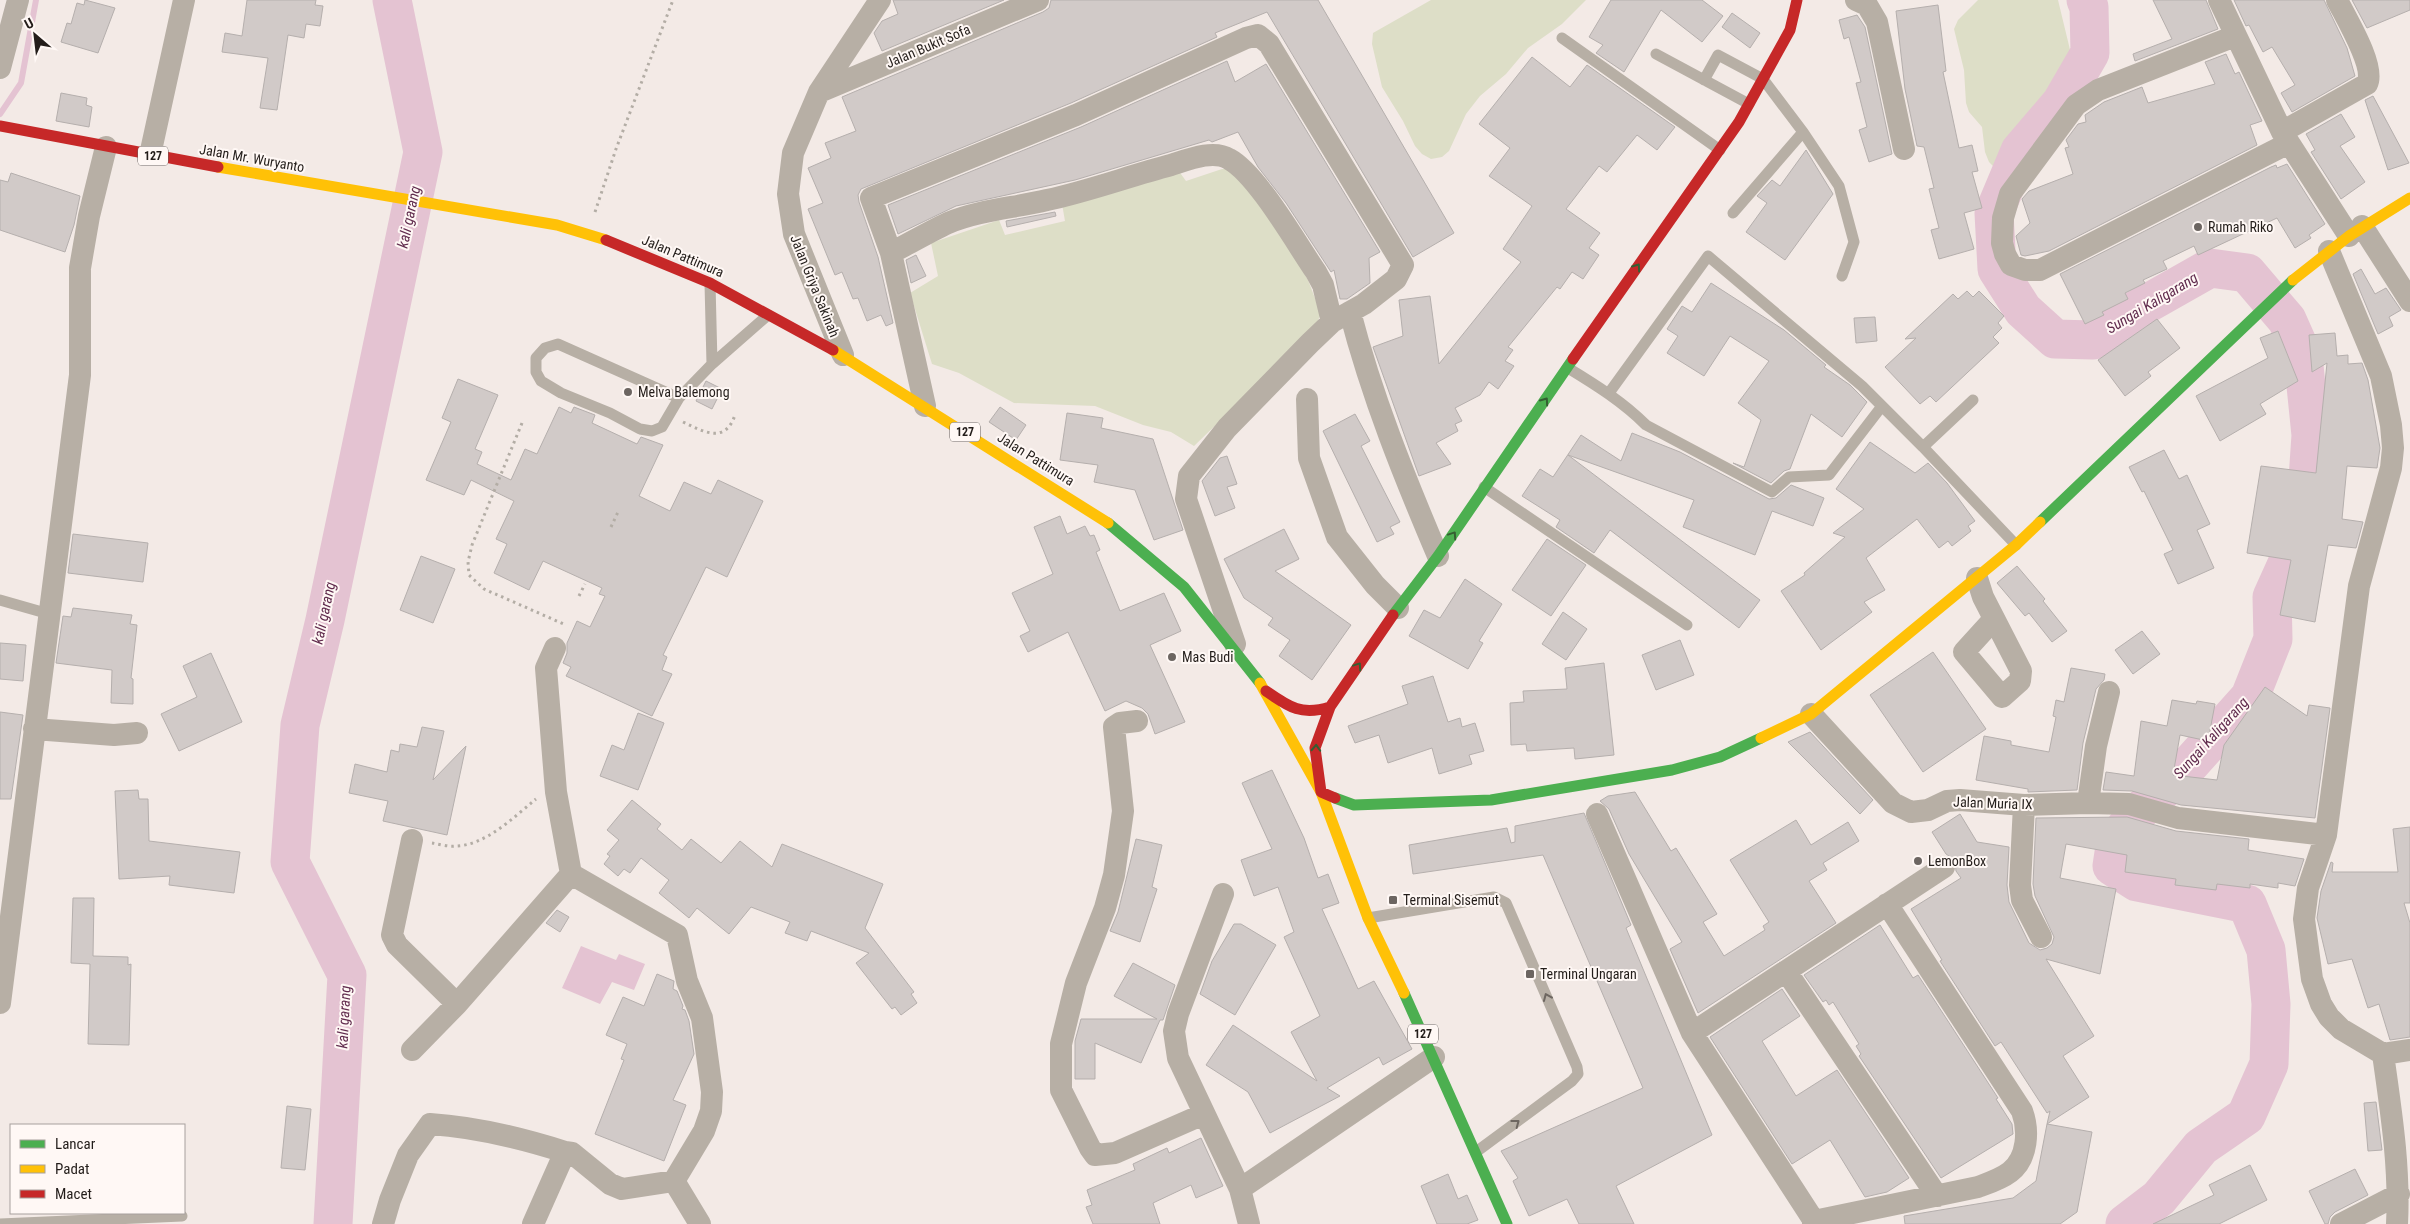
<svg xmlns="http://www.w3.org/2000/svg" width="2410" height="1224" viewBox="0 0 2410 1224" font-family="'Roboto Condensed',sans-serif">
<rect width="100%" height="100%" fill="#f3eae6"/>
<path fill="#dddec7" d="M1431,0H1586L1562,24L1528,48L1506,74L1480,96L1466,114L1449,151L1442,157L1431,159L1422,154L1415,146L1403,121L1382,87L1372,44L1373,33Z
M1978,0H2058L2072,58L2035,122L1996,169L1989,162L1985,152L1982,127L1969,112L1966,103L1964,70L1954,29L1958,20Z
M1222,169H1228L1247,176L1308,280L1321,314L1313,331L1194,446L1171,432L1143,425L1095,406L1014,403L959,373L932,364L910,293L938,276L931,243L999,220L1005,235L1065,221L1062,204L1178,170L1186,181Z"/>
<path fill="#e4c3d2" d="M581,946L616,960L619,954L645,964L634,990L612,982L600,1004L562,988Z"/>
<g fill="none" stroke-linecap="round" stroke-linejoin="round">
<path stroke="#e4c3d2" stroke-width="6" d="M0,114L21,83L36,0"/>
<path stroke="#e4c3d2" stroke-width="39" d="M2086,0L2089,7L2090,53L2061,103L2020,151L1994,213L1997,269L2023,310L2055,339L2093,340L2134,311L2210,268L2247,273L2287,320L2303,356L2311,435L2305,524L2272,597L2273,639L2250,697L2182,773L2135,815L2116,840L2112,866L2137,882L2247,904L2266,950L2271,1004L2269,1064L2246,1116L2201,1147L2159,1198L2125,1224
M333,1224L347,975L290,862L300,725L325,620L423,152L392,0"/>
</g>
<path fill="#d1cac8" stroke="#b5afad" d="M85,0L115,8L98,53L61,42L67,23L71,24L77,3L84,5Z
M247,0H316L315,5L323,6L320,26L306,24L304,38L288,35L277,110L260,108L268,58L222,52L225,33L242,36Z
M893,0H1004L882,51L874,33L882,21L898,14Z
M1051,0H1318L1454,233L1413,257L1267,12L1215,33L1217,37L1071,103L861,189L858,195L859,202L878,257L893,323L886,326L881,315L867,321L858,298L853,299L842,272L835,275L808,209L823,203L808,168L831,158L825,143L856,131L842,97L1043,12L1049,8Z
M1611,0H1702L1723,16L1702,42L1661,10L1624,72L1596,53L1603,45L1589,37Z
M2153,0H2206L2218,29L2135,61L2133,54L2172,39Z
M2234,0H2324L2347,48L2355,76L2292,112L2281,93L2295,85L2272,47L2263,52L2249,25L2246,26Z
M2352,0H2410V10L2367,28Z
M1938,5L1946,71L1943,72L1959,148L1972,145L1978,171L1972,172L1982,208L1964,213L1974,249L1939,259L1931,230L1939,228L1929,189L1934,188L1924,147L1917,146L1905,89L1896,11Z
M1732,13L1760,33L1750,48L1722,27Z
M1857,15L1865,27L1892,154L1869,162L1859,130L1867,127L1856,83L1861,82L1849,37L1844,39L1839,20Z
M2226,54L2235,74L2239,72L2262,121L2250,125L2257,145L2049,251L2025,256L2021,255L2016,236L2030,223L2022,199L2029,191L2073,174L2065,148L2069,147L2066,140L2078,124L2086,122L2085,115L2104,102L2142,87L2148,103L2215,84L2205,62Z
M1532,57L1570,87L1587,65L1675,127L1657,150L1637,135L1607,172L1599,166L1566,209L1600,233L1589,248L1599,255L1583,279L1572,272L1560,289L1557,287L1508,347L1513,350L1505,361L1514,366L1498,389L1489,382L1480,395L1455,408L1462,421L1455,424L1458,431L1436,443L1451,464L1419,476L1373,347L1403,336L1399,300L1430,296L1439,364L1521,262L1503,249L1532,206L1489,176L1510,148L1479,124Z
M1227,61L1235,82L1266,64L1380,252L1369,258L1370,283L1347,299H1340L1334,270L1331,272L1286,203L1258,167L1238,132L1212,142L1209,140L1075,180L956,206L898,234L888,205L1081,127Z
M61,93L87,98L86,105L92,107L89,127L56,121Z
M2373,96L2409,163L2388,170L2365,100Z
M2341,114L2355,137L2340,146L2365,182L2341,199L2311,152L2315,150L2306,134Z
M1806,150L1833,194L1785,260L1746,232L1767,203L1757,196L1772,180L1780,186Z
M2287,164L2325,224L2309,235L2311,238L2295,248L2277,218L2198,255L2194,246L2163,261L2167,269L2143,280L2145,283L2125,293L2128,299L2102,312L2104,315L2085,324L2060,274L2271,167L2276,165L2277,168Z
M11,173L80,196L74,225L65,252L0,230V180L8,182Z
M1055,212L1056,216L1007,227L1006,221Z
M916,255L926,276L911,283L906,260Z
M2361,269L2375,294L2386,288L2401,310L2389,317L2393,326L2378,334L2353,274Z
M1711,283L1784,330L1826,365L1824,367L1850,385L1867,402L1842,437L1811,414L1790,469L1784,471L1771,483L1733,463L1744,467L1761,420L1738,403L1769,361L1730,336L1704,376L1667,353L1678,336L1667,329L1682,306L1692,312Z
M1967,291L1973,297L1979,291L2004,316L1998,323L2002,328L1993,337L1999,343L1936,402L1930,396L1920,404L1885,367L1916,338L1905,339L1953,294L1958,299Z
M1875,317L1877,341L1856,343L1854,318Z
M2157,319L2180,348L2148,372L2151,376L2125,396L2098,360Z
M2278,331L2298,381L2260,404L2266,414L2220,441L2196,396L2268,358L2260,338Z
M2335,333L2337,356L2348,355V364L2362,363L2368,380L2380,448L2377,468L2347,466L2342,519L2363,522L2356,548L2328,545L2315,622L2280,615L2291,560L2247,553L2261,466L2316,473L2327,363L2312,372L2309,335Z
M458,379L498,395L475,449L482,452L477,464L511,480L525,449L537,454L559,407L571,413L574,407L595,415L592,423L637,444L641,437L663,445L639,496L670,511L684,482L711,494L718,480L763,501L727,577L706,567L663,655L667,657L662,670L672,674L652,716L566,676L571,667L563,663L567,653V643L577,621L590,627L605,596L599,594L602,588L543,561L529,590L494,573L507,544L496,539L514,501L471,480L464,495L426,480L451,422L442,418Z
M706,381L722,389L712,409L696,401Z
M1000,407L1026,425L1016,440L989,422Z
M1067,413L1103,418L1101,428L1153,439L1183,530L1154,540L1135,490L1094,482L1098,465L1060,460Z
M1355,414L1370,441L1361,446L1400,522L1390,527L1394,534L1377,542L1323,431Z
M1632,433L1680,452L1769,499L1776,498L1791,485L1824,498L1813,526L1772,511L1755,555L1683,527L1694,500L1568,455L1760,600L1739,628L1610,530L1594,553L1556,527L1560,520L1522,496L1540,469L1553,477L1581,435L1621,461Z
M1870,442L1915,473L1928,463L1947,483L1975,521L1968,526L1971,531L1952,546L1948,541L1939,548L1917,519L1866,558L1885,590L1864,602L1872,612L1821,650L1781,591L1805,575L1804,573L1845,537L1833,533L1864,509L1836,489Z
M2164,450L2179,479L2187,475L2210,524L2197,530L2214,568L2178,584L2164,554L2173,550L2144,491L2142,492L2129,467Z
M1227,456L1237,484L1227,487L1235,508L1215,516L1202,481L1220,458Z
M1060,516L1067,534L1085,526L1090,536L1094,535L1100,550L1096,552L1120,611L1164,593L1181,631L1150,645L1185,722L1155,734L1148,714L1142,708L1126,701L1105,711L1068,632L1028,652L1020,636L1030,631L1012,593L1053,574L1034,527Z
M1284,529L1299,559L1275,571L1351,625L1312,680L1279,656L1290,640L1268,625L1273,618L1244,598L1224,559Z
M73,534L148,543L143,582L68,573Z
M1547,539L1586,565L1551,616L1512,590Z
M421,556L455,569L433,623L400,610Z
M2017,566L2045,599L2043,601L2067,631L2052,642L2029,613L2025,616L1997,583Z
M1465,579L1502,604L1479,641L1483,643L1468,669L1409,636L1424,610L1440,618Z
M73,608L132,615L130,624L137,625L131,678L133,679V704L111,703L112,670L56,663L63,616L71,617Z
M1563,612L1587,629L1566,660L1542,644Z
M2142,631L2160,654L2133,674L2115,650Z
M1680,640L1694,675L1656,690L1642,655Z
M0,643L26,645L23,681L0,679Z
M1933,652L1986,729L1923,772L1870,695Z
M211,653L242,722L179,751L161,714L197,697L183,666Z
M1604,663L1614,755L1575,759L1574,748L1527,751L1526,744L1511,745L1510,703L1524,702L1523,691L1567,689L1565,668Z
M2071,668L2105,674L2104,680L2096,689L2083,743L2077,790L2028,792V789L1976,780L1984,736L2011,741V745L2049,752L2056,717L2053,716L2056,700L2064,702Z
M1433,676L1448,722L1460,718L1462,727L1475,723L1484,751L1469,755L1472,764L1439,774L1432,748L1388,763L1379,735L1355,743L1348,726L1408,704L1402,686Z
M2265,687L2307,716L2309,705L2330,708L2315,818L2181,805L2132,791L2103,790L2106,772L2134,776L2141,721L2167,726L2172,700L2196,704L2197,701L2215,704L2208,741L2180,735L2173,775L2217,780L2224,745Z
M0,712L23,715L11,799H0Z
M638,713L664,723L638,790L600,776L612,745L624,750Z
M422,727L444,731L433,780L466,746L447,835L383,821L388,801L349,793L355,764L387,772L391,750L399,752L400,744L417,747Z
M1810,732L1873,800L1860,814L1788,742Z
M1272,770L1304,838L1318,878L1328,874L1339,903L1322,909L1358,989L1374,981L1412,1049L1383,1065L1379,1057L1327,1088L1340,1096L1270,1133L1248,1092L1206,1065L1233,1025L1317,1081L1291,1032L1320,1016L1284,937L1294,932L1278,887L1254,896L1241,860L1272,849L1242,783Z
M138,790L139,799H148L149,841L240,852L234,893L169,885L170,876L119,879L115,791Z
M1635,792L1671,851L1676,848L1717,914L1703,922L1724,956L1765,930L1763,926L1769,922L1730,860L1796,820L1811,845L1848,822L1859,841L1823,863L1827,870L1809,881L1836,923L1698,1013L1670,949L1682,942L1629,854L1609,809L1600,801L1608,796Z
M632,800L661,824L657,829L682,850L691,839L721,863L740,841L772,867L782,844L883,884L865,928L914,992L911,994L917,1003L901,1015L895,1007L892,1009L856,963L869,953L811,931L807,941L785,933L790,922L751,907L729,934L697,908L689,918L659,893L669,880L641,858L630,873L624,869L618,876L604,864L610,856L607,854L619,840L607,830Z
M1584,813L1631,925L1626,928L1712,1135L1616,1186L1634,1224H1579L1567,1199L1529,1216L1513,1181L1518,1178L1501,1151L1643,1088L1543,855L1413,874L1409,845L1507,828L1511,843L1515,842V826Z
M1960,814L1977,842L2009,847L2007,885L2009,902L2029,943L2040,950L2047,948L2052,944L2054,937L2035,896L2033,884L2036,818L2127,817L2176,831L2249,839L2248,850L2304,859L2295,886L2278,883V888L2250,884V888L2217,884L2216,890L2175,885L2176,879L2125,872L2127,855L2066,844L2060,878L2116,889L2100,974L2046,959L2094,1036L2063,1056L2089,1097L2047,1124L2050,1111L2047,1113L2001,1042L1995,1046L1940,961L1942,960L1911,909L1961,878L1956,871L1955,860L1946,854L1932,832Z
M2410,827V903H2404L2410,923V1037L2390,1040L2379,1004L2368,1008L2352,959L2328,964L2317,918L2321,891L2331,862L2333,863L2332,872H2398L2393,829Z
M1136,839L1162,845L1152,887L1157,889L1140,942L1110,931L1118,912Z
M73,898H94L93,956L128,957V965L131,964L129,1045L88,1044L90,964L71,963Z
M557,910L569,917L560,932L546,923Z
M1234,924H1241L1276,945L1235,1015L1200,994L1212,961Z
M1880,925L1913,978L1918,975L1998,1098L1996,1099L2012,1124L2013,1134L1941,1178L1859,1056L1861,1054L1856,1046L1859,1044L1833,1002L1829,1005L1826,1000L1823,1002L1804,975Z
M1133,963L1175,985L1163,1020H1160L1141,1063L1095,1043V1079H1075V1041L1081,1019H1157L1114,996Z
M657,974L674,981L673,989L677,991L683,1006L682,1009L685,1010L689,1021L694,1054L673,1100L686,1105L664,1161L595,1134L624,1060L621,1059L627,1044L606,1035L623,997L644,1006Z
M1782,989L1800,1016L1762,1041L1796,1096L1837,1070L1909,1178L1887,1192L1865,1197L1830,1140L1792,1164L1710,1037Z
M2376,1102L2382,1150L2368,1151L2364,1103Z
M287,1106L311,1109L305,1170L281,1168Z
M2047,1124L2092,1132L2077,1212L2060,1224H1905L1904,1216L2013,1198L2036,1181Z
M1201,1138L1223,1186L1196,1198L1191,1185L1153,1203L1160,1224H1093L1086,1207L1092,1205L1087,1190L1135,1170L1133,1164L1167,1148L1169,1153Z
M2250,1165L2267,1200L2219,1224H2153L2214,1195L2209,1185Z
M2355,1169L2368,1195L2335,1212L2330,1217L2328,1224H2325L2309,1191Z
M1448,1174L1458,1199L1467,1195L1478,1220L1467,1224H1437L1421,1186Z"/>
<g fill="none" stroke-linecap="round" stroke-linejoin="round">
<path stroke="#b3ada5" stroke-width="3" stroke-dasharray="2.5 4" stroke-linecap="butt" d="M595,212L616,149L673,0
M683,422C704,432 725,444 735,415
M522,423L472,545L468,562L469,575L484,589L566,625
M611,527L618,512
M579,596L585,584
M432,843C439,844 448,847 455,846C485,846 514,817 536,799"/>
<path stroke="#b7afa5" stroke-width="11" d="M1562,38L1720,150
M1656,54L1749,104
M1704,80L1718,55L1763,79L1803,132L1733,213
M1803,132L1839,186L1854,242L1842,276
M710,283L712,364
M1568,368C1596,385 1623,402 1646,425L1772,492L1789,477L1829,475L1882,406
M1609,393L1708,256L1862,386L1923,447L2016,545
M679,398L558,344L545,348L536,358V372L541,381L561,393L610,413L640,429L652,431L662,427L679,398L712,364L768,315
M1923,447L1973,400
M1484,487L1687,625
M0,600L49,614
M1368,918L1494,897L1506,903L1577,1067L1578,1074L1572,1081L1476,1152
M0,1224L182,1216"/>
<path stroke="#b7afa5" stroke-width="22" d="M1856,0L1867,5L1877,22L1904,149
M2219,0L2282,132L2349,236
M2235,36L2098,90L2076,105L2010,194L2003,218L2002,243L2005,254L2011,265L2025,270H2040L2289,143
M0,68L18,0
M819,92L1038,0
M2282,132L2367,84C2376,67 2346,18 2337,0
M150,155L184,0
M2362,226L2410,301
M2329,251L2381,376L2391,425L2393,448L2391,468L2359,586L2326,835L2308,888L2304,919L2312,979L2321,1004L2329,1017L2341,1029L2383,1054L2410,1050
M891,253C910,243 929,232 948,223C979,210 1014,208 1047,200C1089,191 1129,176 1171,165C1187,160 1213,149 1229,159C1257,174 1296,243 1316,272L1323,285L1332,322
M1350,312C1372,397 1404,476 1438,556
M843,355L794,234L788,194L793,153L819,92L880,0
M1307,399L1309,458L1337,537L1375,585L1398,608
M925,406L891,253L871,198L1076,115L1246,38L1258,35L1269,44L1403,265L1396,279L1364,304L1332,322L1310,343L1227,428L1189,476L1186,499L1235,644
M1977,578L1983,597L2021,671L2020,681L2002,697L1964,652L1994,619
M555,648L546,668L556,792L571,874L677,935L687,981L702,1018L712,1092L711,1111L704,1131L674,1181L700,1224
M1811,714L1893,803L1911,812L1928,810L1947,801L1960,800L2024,805L2088,803L2129,804L2178,818L2326,835
M1137,721L1120,723L1114,727L1123,811L1114,875L1105,908L1076,983L1061,1044V1090L1090,1148L1095,1155L1115,1153L1204,1114
M34,729L114,735L137,733
M2088,803L2096,746L2109,692
M2024,805L2020,885L2022,900L2041,937
M1597,814L1692,1033L1814,1221
M412,840L392,935L397,945L457,1004
M1223,894L1178,1014L1174,1031L1178,1058L1240,1189L1249,1224
M1786,971L1937,1196
M0,1003L80,375V268L89,216L106,147
M1692,1033L1944,867
M412,1050L457,1004L571,874
M2383,1054C2391,1111 2400,1167 2397,1224
M1240,1189L1434,1057
M383,1224L390,1200L408,1155L430,1124C477,1127 521,1138 565,1152
M533,1224L565,1152L572,1153L610,1184L622,1189L674,1181
M1813,1224L1814,1221L1978,1187C1989,1183 2001,1179 2010,1172C2028,1158 2029,1130 2022,1111L1887,904
M2341,1224L2399,1194"/>
<path stroke="#4caf50" stroke-width="11" d="M2040,522L2293,280
M1108,523L1184,587L1260,683
M1393,615L1438,556L1573,359
M1335,798L1354,805L1491,800L1672,770L1720,757L1761,738
M1404,993L1507,1224"/>
<path stroke="#ffc107" stroke-width="11" d="M218,167L557,225L606,240
M2293,280L2349,236L2410,198
M833,350L1108,523
M1260,683L1321,792L1368,918L1404,993
M1761,738L1811,714L2016,545L2040,522"/>
<path stroke="#c62828" stroke-width="11" d="M0,126L218,167
M606,240L710,283L833,350
M1573,359L1739,122L1790,30L1797,0
M1266,691C1289,707 1301,716 1330,707
M1335,798L1321,792L1315,748L1330,707L1393,615"/>
</g>
<defs><path id="oneway-chevron" d="M-2-3.5L2.5 0L-2 3.5" fill="none" stroke-width="1.6" stroke-linecap="round" stroke-linejoin="round" transform="scale(1.25)"/></defs>
<g stroke="#355f32">
<use href="#oneway-chevron" transform="translate(1637 267) rotate(-55)"/>
<use href="#oneway-chevron" transform="translate(1545 401) rotate(-55)"/>
<use href="#oneway-chevron" transform="translate(1453 535) rotate(-56)"/>
<use href="#oneway-chevron" transform="translate(1358 666) rotate(-56)"/>
<use href="#oneway-chevron" transform="translate(1316 748) rotate(-87)"/>
</g>
<g stroke="#6d6660">
<use href="#oneway-chevron" transform="translate(1547 997) rotate(-113)"/>
<use href="#oneway-chevron" transform="translate(1516 1123) rotate(-37)"/>
</g>
<g fill="#6c6561" stroke="#fff8f5" stroke-width="2">
<circle cx="2198" cy="227" r="5"/>
<circle cx="628" cy="392" r="5"/>
<circle cx="1172" cy="657" r="5"/>
<circle cx="1918" cy="861" r="5"/>
<rect x="1388" y="895" width="10" height="10" rx="2.5"/>
<rect x="1525" y="969" width="10" height="10" rx="2.5"/>
</g>
<g text-anchor="middle" stroke-width="4" stroke-linejoin="round" paint-order="stroke">
<g fill="#fff8f5" stroke="#655f5c" stroke-width="1">
<rect x="138" y="146.5" width="30" height="19" rx="4"/>
<rect x="950" y="422.5" width="30" height="19" rx="4"/>
<rect x="1408" y="1024.5" width="30" height="19" rx="4"/>
</g>
<g font-size="12" font-weight="bold" fill="#231d1a">
<text x="153" y="160">127</text>
<text x="965" y="436">127</text>
<text x="1423" y="1038">127</text>
</g>
<g font-size="14" fill="#231d1a" stroke="#fff8f5">
<text transform="translate(928 46) rotate(-23)" y="5">Jalan Bukit Sofa</text>
<text transform="translate(252 158) rotate(10)" y="5">Jalan Mr. Wuryanto</text>
<text transform="translate(683 256) rotate(23)" y="5">Jalan Pattimura</text>
<text transform="translate(815 286) rotate(68)" y="5">Jalan Griya Sakinah</text>
<text transform="translate(1036 459) rotate(32)" y="5">Jalan Pattimura</text>
<text transform="translate(1993 803) rotate(2)" y="5">Jalan Muria IX</text>
</g>
<g font-size="14" fill="#231d1a" stroke="#fff8f5" text-anchor="start">
<text x="2208" y="232">Rumah Riko</text>
<text x="638" y="397">Melva Balemong</text>
<text x="1182" y="662">Mas Budi</text>
<text x="1928" y="866">LemonBox</text>
<text x="1403" y="905">Terminal Sisemut</text>
<text x="1540" y="979">Terminal Ungaran</text>
</g>
<g font-size="15" font-style="italic" fill="#612c4e" stroke="#fff8f5">
<text transform="translate(409 217) rotate(-78)" y="5">kali garang</text>
<text transform="translate(2152 303) rotate(-31)" y="5">Sungai Kaligarang</text>
<text transform="translate(324 613) rotate(-78)" y="5">kali garang</text>
<text transform="translate(2211 738) rotate(-48)" y="5">Sungai Kaligarang</text>
<text transform="translate(344 1017) rotate(-87)" y="5">kali garang</text>
</g>
</g>
<rect x="10" y="1124" width="175" height="90" fill="#fff8f5" stroke="#a7a09d"/>
<rect x="20" y="1140" width="25" height="8" fill="#4caf50" stroke="#a7a09d"/>
<text x="55" y="1149" font-size="15" fill="#231d1a">Lancar</text>
<rect x="20" y="1165" width="25" height="8" fill="#ffc107" stroke="#a7a09d"/>
<text x="55" y="1174" font-size="15" fill="#231d1a">Padat</text>
<rect x="20" y="1190" width="25" height="8" fill="#c62828" stroke="#a7a09d"/>
<text x="55" y="1199" font-size="15" fill="#231d1a">Macet</text>
<g transform="translate(35 35) rotate(332)" stroke="#fff8f5" stroke-width="4" paint-order="stroke">
<path d="M0-4L9 19L0 12L-9 19Z" fill="#231d1a"/>
<text y="-8" font-size="14" font-weight="bold" text-anchor="middle" fill="#231d1a">U</text>
</g>
</svg>
